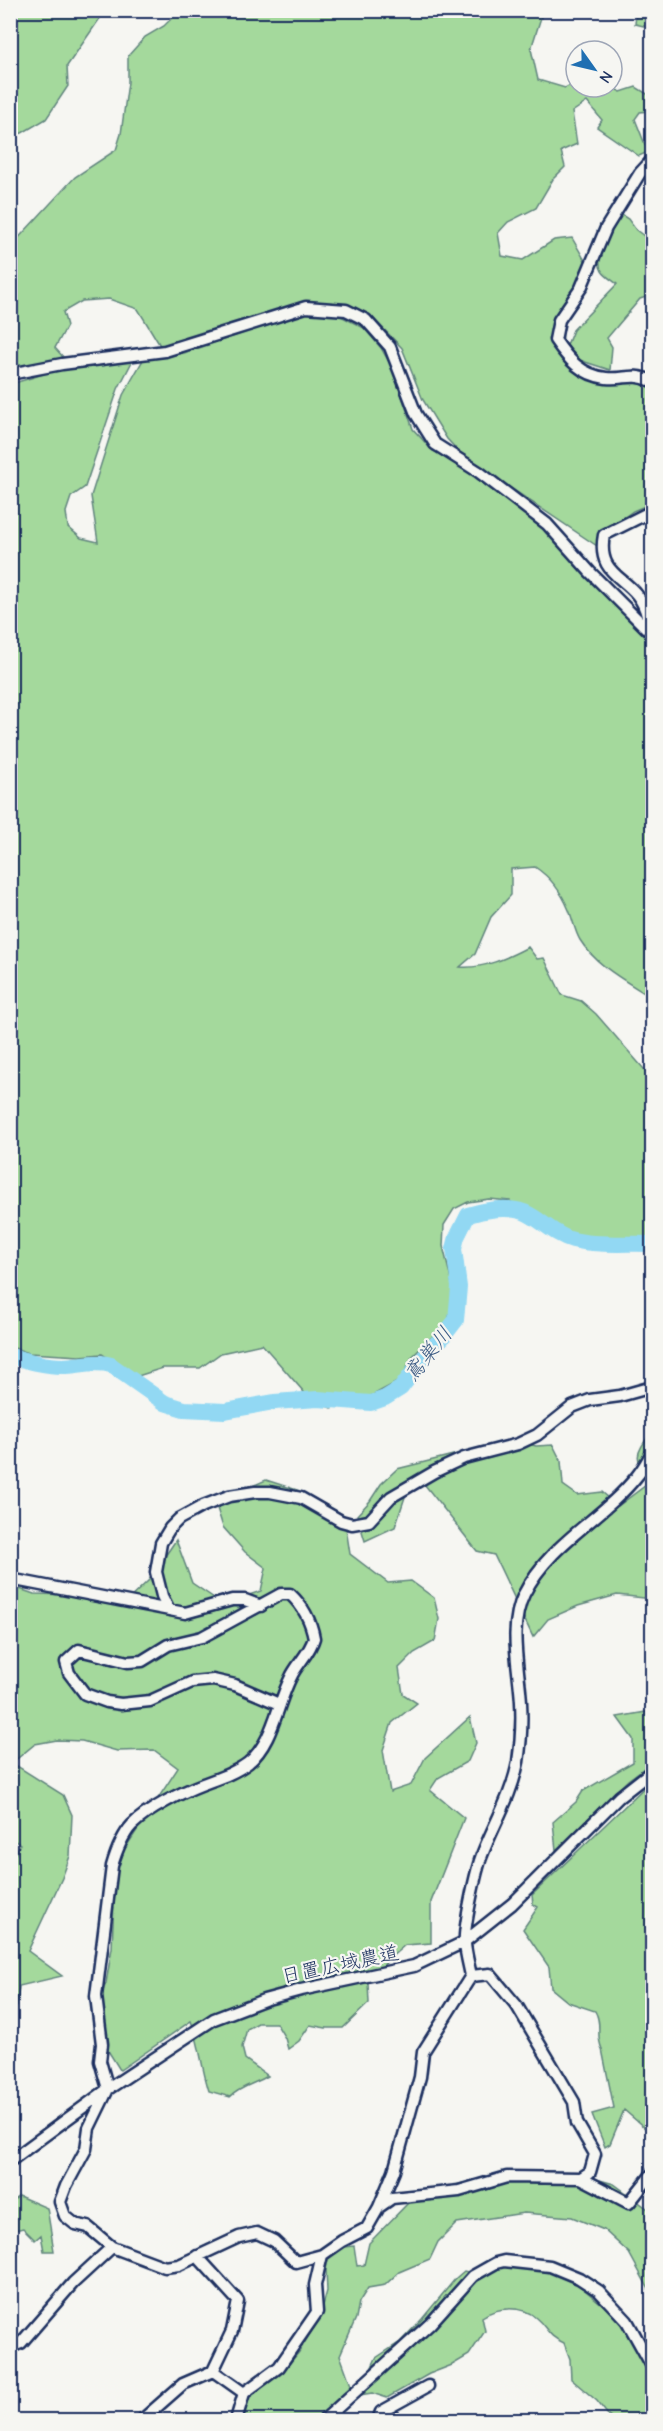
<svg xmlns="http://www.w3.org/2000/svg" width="663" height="2431" viewBox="0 0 663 2431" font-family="'Comic Neue','Klee One',sans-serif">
<rect width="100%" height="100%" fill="#f6f6f2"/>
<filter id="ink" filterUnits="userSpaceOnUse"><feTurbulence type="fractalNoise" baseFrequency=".0167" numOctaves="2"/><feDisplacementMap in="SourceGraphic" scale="12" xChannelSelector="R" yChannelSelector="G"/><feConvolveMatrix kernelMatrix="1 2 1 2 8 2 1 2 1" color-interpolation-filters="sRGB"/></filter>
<g filter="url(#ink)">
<path fill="#a4d99c" stroke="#60847d" stroke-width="1.5" d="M10,11H105L67,66L68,86L46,119L22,133L11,136Z
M179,11H543L531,49L538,80L565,88L576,82V87H611L621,92L636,87L652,97V113L649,111L640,112L635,119L648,152L639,156L597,127L602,120L587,102L572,112L577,144L561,151L565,167L553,179L536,208L508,222L498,233L502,256L523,260L554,240L572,238L587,264L562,327L564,361C589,383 622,378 652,383V503L633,511L610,528L609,554L463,456L447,439L423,400L402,348L370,315L344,305L305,302L233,326L161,347L138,309L109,299L82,301L63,312L67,326L55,348L65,359L11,369V246L75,177L116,150L121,134L128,82V56L145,37L164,26Z
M635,11H652V28L635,24L636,14Z
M620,214L628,219L636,230L652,242V303L646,297L640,299L607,338L612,347L610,370L576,359L567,345L573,330L617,284C612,280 605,276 602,271C593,258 612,227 620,214Z
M307,312L337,314L364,328L381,348L393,369L413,429L433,451L449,457L497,485L637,611L652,632V998C628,982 596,966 580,940C575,932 573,920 569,910C562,893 550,877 535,867L511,869V895L491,917L475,954L460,967C484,969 507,958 528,947L537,959L544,958L562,995L581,1001L596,1014L650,1076L652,1074V1238L586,1247L558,1238L532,1222L521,1209L510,1201L489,1199L468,1202L454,1209L444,1225L443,1246L454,1293L448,1321L412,1357L401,1380L373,1395L331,1408L311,1400L262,1344L221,1353L200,1368H163L138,1376L102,1354L80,1356L29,1353L11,1347V384L73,365L136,354L118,389L85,487L71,497L66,512L68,527L81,538L98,542L91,496L123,395L143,360L184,353Z
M652,1431V1596L644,1598L617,1595L578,1606L548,1619L533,1637L494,1555L477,1551L425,1485L408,1488L395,1527L365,1541L357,1515L370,1501L381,1484L397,1469L513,1440L536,1446L553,1445L561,1461L563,1485L577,1495L602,1492L618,1506L650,1482C634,1455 634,1457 652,1431Z
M266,1480L300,1491L344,1515L350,1554L388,1583L411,1581L434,1598L439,1619L435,1641L414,1653L399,1668L403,1694L417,1703L392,1723L383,1750L390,1792L411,1785L425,1758L470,1717L476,1743L468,1761L438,1778L430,1790L464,1818L431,1902V1943L405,1945L390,1958L368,1983L369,2003L343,2028H326L310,2025L299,2041L288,2049L285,2038L276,2023H258L247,2029L242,2047L245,2059L268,2076C256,2083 239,2087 230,2097L209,2091C201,2067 200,2043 191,2021L120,2070L102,2041L94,2014L106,1983L112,1948L115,1876L124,1850L178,1768L154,1750L117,1751L82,1741L57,1740L35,1744L12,1763L63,1795L72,1815L70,1856L62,1878L28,1951L62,1976L19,1986L17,2006L11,2020L10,1865L20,1844L10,1838L11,1586L34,1594L77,1595L125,1603L149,1580L176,1540L192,1583L223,1604L261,1591L266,1568L245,1552L223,1527L215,1502Z
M652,1711V1762L628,1780L556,1850L553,1822L576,1802L583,1791L633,1762V1739L617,1717Z
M652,1780V2134L624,2110L610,2144L605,2147L592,2114L614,2108L602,2049C595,2034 603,2025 595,2011L568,2002L551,1988L549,1967L523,1929L538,1907L533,1904L532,1895Z
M571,2172L614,2184L652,2212V2295L629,2253L604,2230L572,2217L524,2213L457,2223L438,2242L430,2259L399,2272L385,2285L368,2288L359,2302L356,2318L340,2355L352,2388L324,2416L300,2420H240L247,2398L254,2390L280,2375L299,2352L320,2317L327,2291L326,2269L328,2259L336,2248L354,2246L357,2266L364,2265L369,2243L413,2198L434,2190L505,2173Z
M19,2196L47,2208L54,2251H44L41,2235L35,2240L23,2228L11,2231V2202Z
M499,2267H524L546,2271L575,2282L615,2315L632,2342L652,2358V2420H612L597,2401L571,2379L570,2359L564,2343C547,2336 548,2328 536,2318C522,2305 496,2307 482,2317L485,2331L469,2355L452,2365L429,2374L387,2398L372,2393L359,2395L360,2380L371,2369L376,2358L400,2342L422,2319L456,2278L464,2271L483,2276Z"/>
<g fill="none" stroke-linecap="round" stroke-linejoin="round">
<path stroke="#92d8f3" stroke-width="16" d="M10,1356C28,1361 45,1366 63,1366C79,1366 95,1360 111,1365L165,1403L184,1409L225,1411L274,1402L318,1399L371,1403L385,1398L401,1388L431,1348L442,1338L456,1320L459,1287L454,1249L457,1237L468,1215C484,1210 507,1206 524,1212C541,1219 554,1235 573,1240C598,1246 626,1243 652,1244"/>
<defs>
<path id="minor" d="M652,160L640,173L606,228L581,288L559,320L555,340C568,359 581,375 606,378C626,380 631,372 652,381
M10,374L62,364L165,351L306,307L346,310L366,320L390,347L416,414L435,444L479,472L547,524L590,572L652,634
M647,616C638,575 595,582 604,535L652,511
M10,1579L185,1613L232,1600H245L261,1606
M169,1610L162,1596L156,1572L161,1543L170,1528L179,1519L203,1506L229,1496L255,1492H270L301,1498L341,1521L352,1524L369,1521L391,1497L434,1472L464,1458L518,1444L537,1435L572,1407L590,1400L620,1396L652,1387
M279,1704L235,1685L213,1680L192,1682L150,1701L121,1704L107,1702L85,1694L69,1673L66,1662L79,1650L128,1662L142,1661L168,1645L202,1637L281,1594H290C303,1606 311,1621 314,1638C310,1653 297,1664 291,1677C277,1704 273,1743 248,1763C235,1773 219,1778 203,1784C182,1792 148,1809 132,1825C122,1836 116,1852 112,1866L96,1996L102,2044L100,2061L108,2089L89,2128L86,2149L66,2186L60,2202L65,2216L75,2224L88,2227L112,2247L165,2267L179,2265L239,2237L257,2233L274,2241L296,2262L322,2255L342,2241L367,2228L379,2207L394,2171L420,2077L423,2052L471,1976C469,1965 466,1955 465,1944C463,1930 476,1870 482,1855C494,1824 512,1795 518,1762C521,1743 522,1721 521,1702C519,1667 508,1627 524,1594C550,1542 603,1519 637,1476C643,1469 647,1461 652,1453
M10,2161L108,2089L214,2019L264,2000L301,1990L414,1966L464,1942L512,1904L619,1797L652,1771
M581,2178L629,2203L652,2174
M379,2207L392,2198L459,2191L507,2177L581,2178L590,2172L595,2154L577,2123L574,2102L517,2006L490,1974L471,1976
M10,2347L21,2343L73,2283L112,2247
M213,2371L244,2393
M142,2420L183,2384L213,2371L232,2331L238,2301L197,2256
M236,2420L244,2393L279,2367L317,2312L315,2285L322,2255
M324,2420L430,2324L473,2276L496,2263L504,2261L550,2266L579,2278L599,2291L627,2321L652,2366
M378,2420L381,2412L428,2386"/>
</defs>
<use href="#minor" stroke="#1b2f5e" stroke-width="15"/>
<use href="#minor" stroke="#f6f6f2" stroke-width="10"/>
</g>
</g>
<g text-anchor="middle" stroke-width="4.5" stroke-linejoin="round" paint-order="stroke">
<g font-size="20" fill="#1b2f5e" stroke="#f6f6f2">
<text transform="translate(340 1964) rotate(-12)" y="7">日置広域農道</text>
</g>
<g font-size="21" font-style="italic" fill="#395983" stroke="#f6f6f2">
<text transform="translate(428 1354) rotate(-51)" y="7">鳶巣川</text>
</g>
</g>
<rect width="663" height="2431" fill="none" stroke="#f6f6f2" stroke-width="36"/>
<rect x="18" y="18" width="627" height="2395" fill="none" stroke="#1b2f5e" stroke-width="2" filter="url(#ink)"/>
<g transform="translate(594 69) rotate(124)"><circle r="28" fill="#f6f6f2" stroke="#9ea6b7" stroke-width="1.5"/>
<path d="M0-4.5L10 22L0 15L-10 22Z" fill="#1f6fb2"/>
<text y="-9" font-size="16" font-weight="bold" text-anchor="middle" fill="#1b2f5e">N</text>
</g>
</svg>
